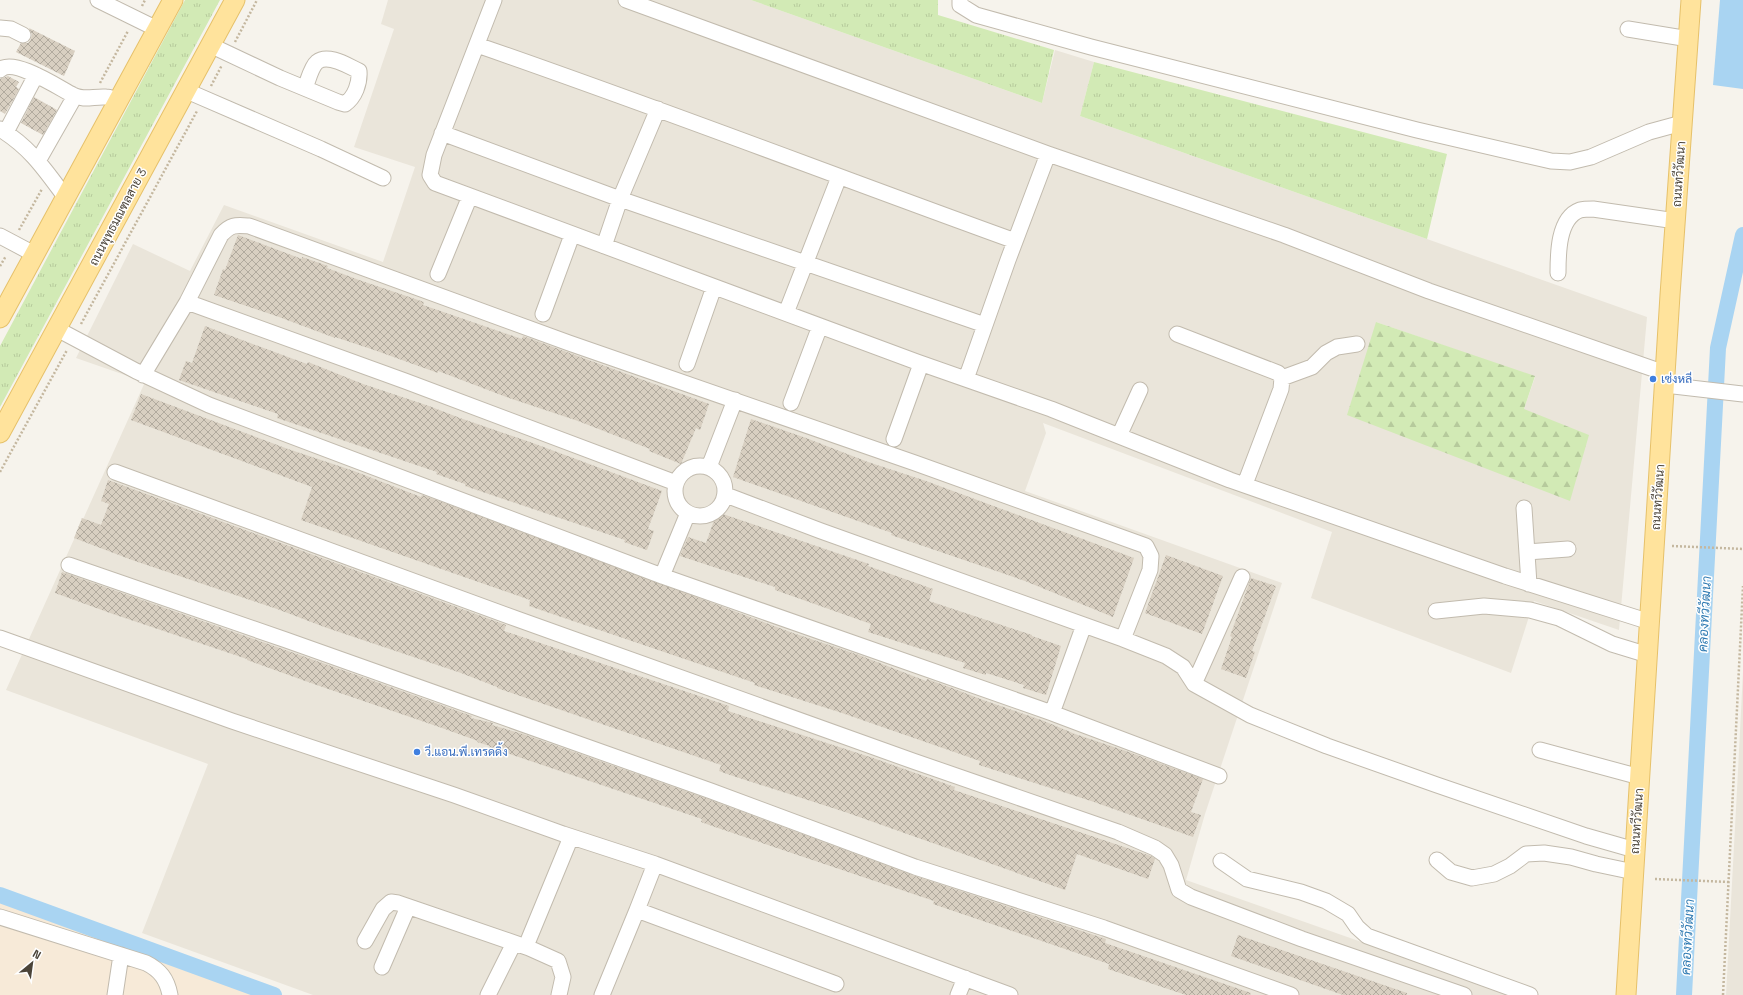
<svg xmlns="http://www.w3.org/2000/svg" width="1743" height="995" viewBox="0 0 1743 995" font-family="'Space Grotesk',Sarabun,sans-serif">
<defs>
<pattern id="grass-tufts" width="24" height="20" patternUnits="userSpaceOnUse"><rect width="24" height="20" fill="#d2eab5"/><path d="M3 7l-1-3M5 7V3M7 7l1-3M15 17l-1-3M17 17v-4M19 17l1-3" fill="none" stroke="#b6ca9c"/></pattern>
<pattern id="forest-firs" width="22" height="20" patternUnits="userSpaceOnUse"><rect width="22" height="20" fill="#d2eab5"/><path d="M5 1l3.5 6h-7zM16 11l3.5 6h-7z" fill="#b6ca9c"/></pattern>
<pattern id="building-cross-hatch" width="8" height="8" patternUnits="userSpaceOnUse"><rect width="8" height="8" fill="#d8cfc1"/><path d="M0 0l8 8M0 8l8-8" fill="none" stroke="#b1aa9e"/></pattern>
</defs>
<rect width="100%" height="100%" fill="#f6f3ec"/>
<path fill="#eae5da" fill-rule="evenodd" d="M388,0H751L1042,103L1055,50L1094,62L1080,116L1647,317L1619,630L1534,601L1511,673L1311,598L1332,532L1043,423L1046,433L1025,491L1282,583L1205,814L1186,880L1512,995H313L142,933L208,764L6,690L145,382L76,358L133,244L190,271L224,205L383,262L415,167L354,147L394,29L381,24ZM1376,322L1535,377L1524,409Z
M1743,672V995H1726L1737,790Z"/>
<path fill="#f7ead8" d="M0,898L152,946L282,995H0Z"/>
<path fill="url(#grass-tufts)" d="M185,0H220L0,407V346Z
M751,0H938V15L1054,50L1042,103Z
M1094,62L1447,154L1427,239L1080,116Z"/>
<path fill="url(#forest-firs)" d="M1376,322L1535,376L1524,409L1589,435L1570,501L1347,415Z"/>
<path fill="#a9d4f2" d="M1720,0H1743V89L1713,85Z"/>
<g fill="none" stroke-linecap="round" stroke-linejoin="round">
<path stroke="#a9d4f2" stroke-width="16" d="M0,895L274,995
M1684,995L1718,348L1743,235"/>
</g>
<path fill="url(#building-cross-hatch)" d="M29,28L75,51L64,76L16,52L21,43H28L31,39L32,34Z
M8,76L19,82L16,87L19,89L5,114L0,111V79Z
M34,97L57,110L43,135L21,123Z
M238,235L302,259V257L328,266L327,268L359,280L424,302L423,305L522,339L523,336L709,404L700,430L696,428L681,464L649,451L650,449L578,421L509,398L438,371V373L374,350L335,337V338L279,317L214,295L223,269L225,270Z
M205,326L261,347L307,364L308,362L363,384L429,406L460,418L530,442L662,491L648,529L654,531L647,550L624,542L625,540L465,486V484L436,474L437,472L277,418L278,414L179,380L186,361L192,363Z
M141,394L288,449L354,471L421,497L422,495L434,499L793,633L859,655L926,681L927,679L952,688L983,700L1044,721L1075,734L1126,751L1203,779L1191,812L1201,815L1193,837L1091,801L979,765L980,761L842,713L754,685L755,683L529,606L530,600L301,520L312,487L131,420Z
M751,419L806,438L868,462L926,481L1134,558L1113,617L1025,581L891,535L892,533L733,477Z
M108,480L506,625L504,631L729,706L728,711L873,758L955,787L954,790L1151,856L1155,859L1148,879L1077,854L1065,890L845,812L730,775L719,771L721,765L497,688V687L461,673L327,628L277,609L132,560L74,538L82,518L101,525L109,504L101,501Z
M717,512L869,564L868,566L933,589L929,601L1032,635V636L1061,646L1046,695L1023,688L1024,685L986,673V675L963,668L965,663L868,632L871,624L775,590V587L680,556L688,537L706,543Z
M1166,555L1223,576L1202,634L1145,613Z
M62,572L351,673L472,716L471,718L493,723L492,725L523,734L708,799L912,875L1106,939L1105,943L1251,993L1250,995H1186L1108,969L1109,964L933,904L934,901L712,826L701,822L702,819L489,747L490,746L477,742L478,741L442,728L308,682L247,660V659L110,613L55,593Z
M1251,578L1276,586L1252,651L1255,652L1246,678L1221,669L1232,637L1230,636Z
M1238,935L1407,993V995H1343L1231,956Z"/>
<g fill="none" stroke-linecap="round" stroke-linejoin="round">
<defs>
<path id="minor" d="M98,0L157,29
M494,0L434,155L430,175L435,183L917,362L1051,409L1230,480L1505,576L1650,622
M626,0L1048,154L1284,235L1429,291L1665,373
M960,0V5L976,15L1091,47L1417,130L1551,161L1570,162L1591,157L1649,132L1682,123
M0,28L11,29L23,35
M1628,29L1689,39
M210,45L280,78L338,102L345,104C355,97 360,83 359,71C348,66 328,53 317,62C311,67 308,81 305,88
M477,45C657,107 835,176 1015,241
M0,70C13,57 59,88 73,95C84,101 94,96 106,97C110,97 114,99 118,100
M187,91L321,149L383,178
M0,129C31,148 45,170 66,198
M6,132L36,75
M442,133L620,199L985,325
M38,161L75,96
M0,236L34,254
M604,246L620,199L658,109
M1558,273C1558,254 1558,218 1580,210C1584,209 1589,209 1593,209L1676,221
M438,274L470,196
M187,302L405,381L676,483
M786,313L839,177
M543,314L572,235
M57,329L136,371L209,405L662,576L1052,713L1219,776
M1177,334L1278,373L1282,378L1281,389L1245,484
M687,364L714,287
M143,375L187,302L221,235C231,224 236,225 249,226L569,343L915,463L1146,546L1151,556L1150,570L1123,639
M1282,378L1312,367L1326,353L1337,347L1357,344
M966,379L1008,260L1048,154
M1665,385L1743,394
M791,403L820,326
M1119,436L1140,390
M894,439L921,364
M675 491a25 25 0 1 1 50 0a25 25 0 1 1-50 0Z
M709,467L735,400
M115,472L517,619L913,761L1118,832L1155,848L1165,855L1171,865L1179,890L1191,897L1302,939L1464,995
M726,495L821,531L1123,639L1166,656L1183,667L1194,684L1250,715L1327,746L1437,785L1586,836L1635,850
M1524,508L1529,584
M1527,552L1568,549
M69,565L286,640L711,791L915,867L1104,928L1291,995
M662,576L688,513
M1436,611L1484,606L1530,610L1559,618L1612,644L1648,655
M0,638L232,721L454,795L563,834L655,864L1010,995
M1194,684L1242,577
M1052,713L1084,625
M1540,750L1640,777
M1437,860L1451,872L1472,878L1494,874L1510,866L1526,854L1544,853L1571,857L1596,864L1634,872
M1221,861L1247,879L1301,892L1326,901L1348,914L1357,927L1367,936L1530,995
M655,864L637,910L836,984
M0,917L146,963C160,970 167,979 170,995
M365,941L383,909L391,902L398,903L529,948L558,961L563,977L559,995
M526,946L571,837
M382,967L408,907
M115,995L121,955
M488,995L514,943
M602,995L637,910
M958,995L965,978"/>
<path id="major" d="M0,318L173,0
M0,433L235,0
M1626,995L1670,295L1691,0"/>
</defs>
<use href="#minor" stroke="#c2bbae" stroke-width="17"/>
<use href="#major" stroke="#e6c16a" stroke-width="21"/>
<path stroke="#c4b79f" stroke-width="2.5" stroke-dasharray="2 2" stroke-linecap="butt" d="M142,6L145,0
M235,42L257,0
M100,83L128,31
M211,86L222,65
M19,230L42,189
M0,266L6,256
M81,324L197,111
M0,472L67,350
M1672,546L1743,549
M1655,879L1729,882
M1723,995L1743,586"/>
<use href="#minor" stroke="#fff" stroke-width="15"/>
<use href="#major" stroke="#ffe39c" stroke-width="19"/>
</g>
<g fill="#3f7fe0" stroke="#fff" stroke-width="1.5">
<circle cx="1653" cy="379" r="4"/>
<circle cx="417" cy="752" r="4"/>
</g>
<g text-anchor="middle" stroke-width="3" stroke-linejoin="round" paint-order="stroke">
<g font-size="12" fill="#4b4439" stroke="#fff">
<text transform="translate(1679 174) rotate(-86)" y="4">ถนนทวีวัฒนา</text>
<text transform="translate(118 217) rotate(-62)" y="4">ถนนพุทธมณฑลสาย 3</text>
<text transform="translate(1658 497) rotate(-86)" y="4">ถนนทวีวัฒนา</text>
<text transform="translate(1637 821) rotate(-86)" y="4">ถนนทวีวัฒนา</text>
</g>
<g font-size="12" fill="#366cbe" stroke="#fff" text-anchor="start">
<text x="1661" y="383">เซ่งหลี</text>
<text x="425" y="756">วี.แอน.พี.เทรดดิ้ง</text>
</g>
<g font-size="13" font-style="italic" fill="#2e7ab2" stroke="#fff">
<text transform="translate(1704 614) rotate(-87)" y="5">คลองทวีวัฒนา</text>
<text transform="translate(1687 937) rotate(-87)" y="5">คลองทวีวัฒนา</text>
</g>
</g>
<g transform="translate(32 963) rotate(29)" stroke="#ffffff" stroke-width="3" paint-order="stroke">
<path d="M0-3L7 15L0 10L-7 15Z" fill="#4b4439"/>
<text y="-6" font-size="11" font-weight="bold" text-anchor="middle" fill="#4b4439">N</text>
</g>
</svg>
